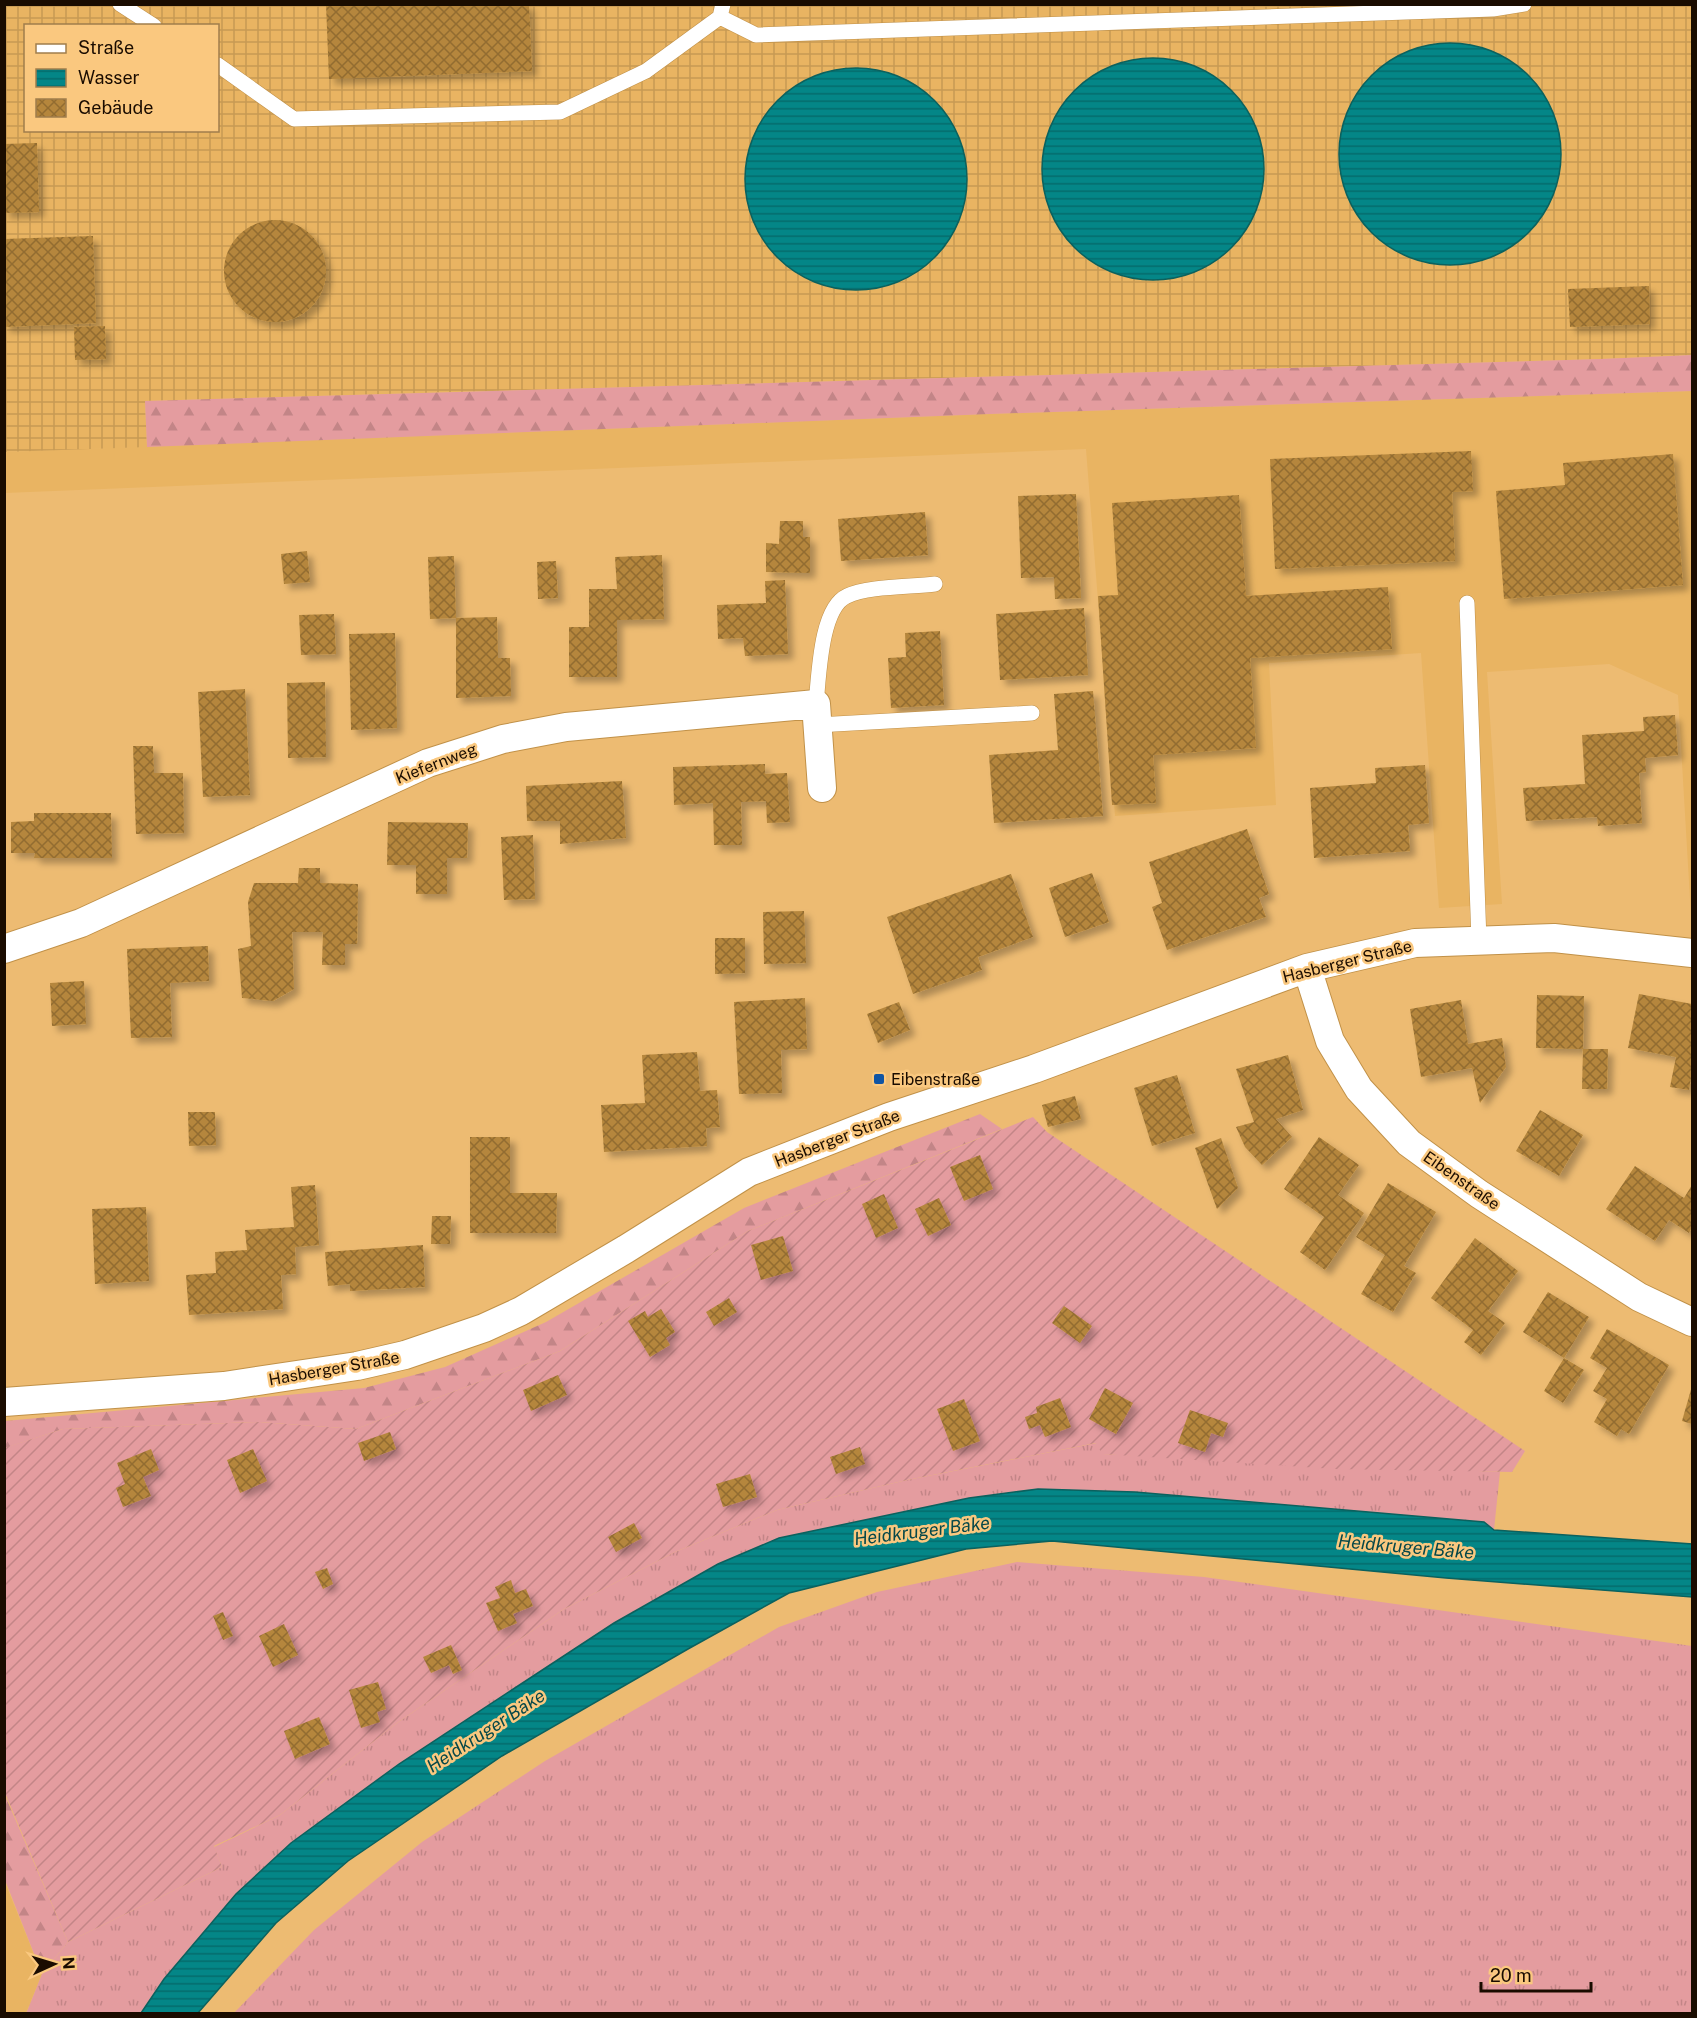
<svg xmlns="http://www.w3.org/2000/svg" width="1697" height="2018" viewBox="0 0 1697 2018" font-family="'Public Sans',sans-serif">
<defs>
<pattern id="industrial-grid" width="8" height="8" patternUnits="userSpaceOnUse" patternTransform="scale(1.5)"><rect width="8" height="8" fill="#e9b462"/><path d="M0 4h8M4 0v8" fill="none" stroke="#c79a53"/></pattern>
<pattern id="grass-tufts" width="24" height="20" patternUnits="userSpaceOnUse" patternTransform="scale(1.5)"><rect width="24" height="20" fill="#e49c9f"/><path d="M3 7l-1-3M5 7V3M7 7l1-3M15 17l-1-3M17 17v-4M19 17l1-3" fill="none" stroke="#c38587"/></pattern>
<pattern id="forest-firs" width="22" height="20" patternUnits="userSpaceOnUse" patternTransform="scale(1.5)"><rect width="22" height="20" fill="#e49c9f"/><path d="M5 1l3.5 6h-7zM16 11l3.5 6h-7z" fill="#c38587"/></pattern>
<pattern id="garden-furrows" width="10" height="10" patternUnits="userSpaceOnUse" patternTransform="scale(1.5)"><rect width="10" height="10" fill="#e49c9f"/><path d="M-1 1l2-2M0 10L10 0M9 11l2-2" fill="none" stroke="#c38587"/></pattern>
<pattern id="water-rules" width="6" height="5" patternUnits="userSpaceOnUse" patternTransform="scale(1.5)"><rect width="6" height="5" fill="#048687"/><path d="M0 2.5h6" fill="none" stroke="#056c6c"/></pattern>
<pattern id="building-cross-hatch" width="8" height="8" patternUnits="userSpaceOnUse" patternTransform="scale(1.5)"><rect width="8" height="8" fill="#b5863c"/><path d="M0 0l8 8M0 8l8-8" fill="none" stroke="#926c30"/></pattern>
<filter id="shadow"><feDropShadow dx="5.5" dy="5.5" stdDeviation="3" flood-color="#0004"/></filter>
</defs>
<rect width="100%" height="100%" fill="#edbb72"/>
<path fill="#e9b462" d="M1692,391V916H1691L1678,695L1609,664L1487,672L1502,904L1439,908L1421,653L1269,663L1276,805L1115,816L1086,449L5,493L4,452L990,414Z
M4,1880L42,1974L26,2013H5Z"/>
<path fill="url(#industrial-grid)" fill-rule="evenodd" d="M4,5H1692V355L1601,359L145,401L147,447L5,452ZM26,26H218V130H26Z"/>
<path fill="url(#grass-tufts)" d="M1097,1443L1103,1454L1500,1472L1494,1530L1484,1522L1135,1492L1038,1489L969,1498L779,1538L718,1564L614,1623L399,1764L291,1843L236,1894L164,1979L141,2013L26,2014L42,1974L68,1942L222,1867L214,1847L280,1815L397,1723L564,1609L675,1552L777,1510L907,1480Z
M1017,1562L1204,1577L1692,1646V2013H234L314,1930L422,1842L545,1761L779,1627L877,1592Z"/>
<path fill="url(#forest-firs)" d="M1692,355V391L990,414L147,447L145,401L1601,359Z
M980,1114L1002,1129L748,1231L560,1351L356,1429L259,1422L63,1429L5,1448V1421L364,1388L445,1367L546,1322L744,1208Z
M4,1793L68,1942L42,1974L5,1880Z"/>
<path fill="url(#garden-furrows)" d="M1033,1117L1047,1132L1525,1451L1512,1472L1334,1469L1102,1454L1096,1443L907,1480L777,1510L675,1552L564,1609L397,1723L280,1815L214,1846L222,1867L68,1942L5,1793L4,1448L63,1429L259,1422L356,1429L560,1351L748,1231Z"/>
<path fill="url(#water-rules)" stroke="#0b615e" stroke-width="1.5" d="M1339 154a111 111 0 1 1 222 0a111 111 0 1 1-222 0Z
M1042 169a111 111 0 1 1 222 0a111 111 0 1 1-222 0Z
M745 179a111 111 0 1 1 222 0a111 111 0 1 1-222 0Z
M1038,1489L1135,1492L1484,1522L1494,1530L1692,1544V1597L1446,1578L1052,1541L966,1549L789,1593L688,1649L502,1756L348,1861L276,1923L198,2013H141L164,1979L236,1894L291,1843L399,1764L614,1623L718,1564L779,1538L969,1498Z"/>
<path fill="url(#building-cross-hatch)" filter="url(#shadow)" d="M326,4H529L532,71L329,79Z
M37,143L39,212L4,213V144Z
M224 271a51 51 0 1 1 102 0a51 51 0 1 1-102 0Z
M93,236L96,323L4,327V239Z
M1649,286L1650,324L1570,327L1568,289Z
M105,326L106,359L75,360L74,327Z
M1471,451L1473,491L1452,492L1455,561L1275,569L1270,459Z
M1673,454L1683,585L1504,599L1496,491L1565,485L1563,463Z
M1076,494L1081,598L1055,599L1054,577L1021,578L1018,496Z
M1239,495L1246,596L1388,587L1392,649L1250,658L1256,748L1153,755L1156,803L1112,805L1098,596L1118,595L1112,503Z
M925,512L928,555L841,561L838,519Z
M780,521H803V537H810V573L766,572V543L779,544Z
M307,551L310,582L284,584L281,554Z
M662,555L664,619L617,620V677H569V627H589V589H617L615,557Z
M454,556L456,618L430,619L428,557Z
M556,561L558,598L538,599L537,562Z
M785,580L788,654L745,656L743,638L718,639L717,605L766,603L765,581Z
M1084,608L1088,675L1000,680L996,614Z
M334,614L336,654L301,655L299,615Z
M497,617L498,658H510L511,696L456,698V618Z
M940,631L944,705L891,708L888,658L906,657L905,633Z
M395,633L397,728L351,730L349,634Z
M325,682L326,757L288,758L287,683Z
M245,689L250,795L203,797L198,692Z
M1093,691L1103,816L994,823L989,755L1058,750L1054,694Z
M1675,715L1678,755L1645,758L1646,772L1639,773L1642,823L1598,826L1597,817L1526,821L1523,788L1585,784L1582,735L1644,731L1643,717Z
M133,746H153L154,773H183L184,833L136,834Z
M765,764V774L787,773L790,822L767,823L766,801L741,802L742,845H714L713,803L674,805L673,767Z
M1425,765L1429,823L1408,825L1410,851L1314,858L1310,788L1376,783L1375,768Z
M622,781L626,838L560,844V821H527L526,786Z
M34,813H111L112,858H34L35,853H11V822L34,821Z
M388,822L468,823L467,858H447V894H416V865H387Z
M1247,829L1269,894L1259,898L1266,917L1167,950L1152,907L1162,903L1149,862Z
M533,835L535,899L504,900L501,837Z
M299,868H320V883L358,884L357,944H345V965H322L323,932H292L294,989L273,1001L242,998L238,949L251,946L248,902L254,883H298Z
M1092,873L1109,922L1065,937L1049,888Z
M1011,874L1033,937L978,957L982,970L913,994L887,917Z
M804,911L806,963L764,964L763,912Z
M715,938H745V973L715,974Z
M208,946L209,981L170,983L172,1037L131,1038L127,949Z
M84,981L86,1024L52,1026L50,983Z
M1639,994L1692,1004V1072L1689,1090L1670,1087L1676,1057L1628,1048Z
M1537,995L1584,996L1583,1049L1536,1048Z
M805,998L807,1049L781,1050L782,1093L739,1094L734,1002Z
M1461,1000L1468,1044L1502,1038L1506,1067L1480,1103L1472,1068L1421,1077L1410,1009Z
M899,1002L910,1030L878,1043L867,1014Z
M1583,1049H1608L1607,1089H1582Z
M697,1052L700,1091L717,1090L720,1127L706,1128L707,1146L604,1152L601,1105L645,1103L642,1055Z
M1288,1055L1303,1110L1276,1119L1292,1137L1262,1165L1245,1147L1236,1127L1254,1122L1236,1069Z
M1177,1075L1195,1133L1152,1146L1134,1088Z
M1075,1096L1081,1119L1048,1127L1042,1105Z
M1540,1110L1583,1135L1559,1176L1516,1151Z
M188,1112H215L216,1145L189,1146Z
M470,1137H510V1193H557L556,1233H470Z
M1319,1137L1359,1165L1338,1195L1364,1213L1325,1270L1300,1252L1324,1217L1284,1189Z
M1221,1138L1238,1188L1217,1209L1195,1148Z
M980,1155L993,1189L964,1201L950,1167Z
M1635,1166L1684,1198L1692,1185V1227L1689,1233L1669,1220L1655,1241L1606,1209Z
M1388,1183L1436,1212L1404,1266L1416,1273L1393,1312L1361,1294L1385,1255L1356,1237Z
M315,1185L319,1245L295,1247L296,1274L281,1275L283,1309L189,1315L186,1275L216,1273L215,1252L247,1250L245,1230L294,1227L291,1187Z
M884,1194L898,1228L876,1238L862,1204Z
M939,1198L951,1225L928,1236L915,1209Z
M146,1207L149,1281L95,1284L92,1209Z
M432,1216H451L450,1244H431Z
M783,1236L793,1271L761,1280L751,1245Z
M1475,1238L1518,1271L1488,1311L1505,1323L1481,1355L1464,1342L1473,1330L1431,1298Z
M423,1245L425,1287L350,1291V1284L328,1286L325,1252Z
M1548,1292L1589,1317L1564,1358L1523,1332Z
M729,1298L737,1312L714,1326L706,1312Z
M1064,1306L1092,1326L1080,1343L1052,1323Z
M661,1309L675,1332L666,1338L670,1345L650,1357L628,1321L645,1311L648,1317Z
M1607,1329L1669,1365L1629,1434L1621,1429L1617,1436L1594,1422L1607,1399L1593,1391L1607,1368L1590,1358Z
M1564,1358L1584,1370L1563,1403L1544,1391Z
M558,1375L567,1395L531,1411L523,1390Z
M1692,1386V1424L1682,1421Z
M1105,1388L1133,1403L1116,1434L1089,1419Z
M1060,1398L1071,1427L1045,1437L1040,1425L1029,1429L1025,1417L1037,1413L1036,1407Z
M964,1399L980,1441L953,1451L937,1409Z
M1190,1410L1228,1423L1223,1437L1211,1433L1205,1452L1178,1443Z
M390,1432L396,1449L364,1461L358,1443Z
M860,1447L865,1464L836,1474L830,1457Z
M151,1449L159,1470L143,1477L151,1496L123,1507L116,1488L125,1484L117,1463Z
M253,1449L267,1481L240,1493L227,1460Z
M750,1474L757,1497L723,1507L716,1484Z
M634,1523L642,1538L616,1552L608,1537Z
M327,1568L333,1584L323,1589L315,1572Z
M511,1580L515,1593L526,1589L533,1606L513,1614L517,1623L498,1631L486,1603L500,1598L495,1587Z
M223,1612L233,1636L223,1640L213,1616Z
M284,1624L298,1655L273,1667L259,1636Z
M451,1645L462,1670L453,1674L449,1665L431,1673L423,1657Z
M378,1682L386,1709L377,1712L380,1722L361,1728L349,1690Z
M319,1717L330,1744L295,1759L284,1731Z"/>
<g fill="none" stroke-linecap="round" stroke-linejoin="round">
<defs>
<path id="service" d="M120,4L154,26
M720,17L756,35L1493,9L1524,4
M218,65L294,119L560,112L646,71L720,17L723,4
M1467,603L1479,941
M816,704C819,678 820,608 847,596C867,586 912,587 935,584
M817,725L1032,713"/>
<path id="minor" d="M4,949L81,923L428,763L503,739L566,727L816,704L822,788
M1307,968L1330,1041L1359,1089L1409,1143L1479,1194L1639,1297L1692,1322
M4,1402L224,1386L357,1366L405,1355L484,1328L521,1311L626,1249L749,1172L889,1117L1034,1069L1307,968L1415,943L1554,938L1692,953"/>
</defs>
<use href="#service" stroke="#c19148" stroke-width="16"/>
<use href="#minor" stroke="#c19148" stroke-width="30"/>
<use href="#service" stroke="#fff" stroke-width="15"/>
<use href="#minor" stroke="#fff" stroke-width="28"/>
</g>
<rect fill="#0f54a4" stroke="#fac87f" stroke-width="2" x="873" y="1073" width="12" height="12" rx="3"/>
<g text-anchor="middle" stroke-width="5" stroke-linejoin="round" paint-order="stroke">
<g font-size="16" fill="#1a0c00" stroke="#fac87f">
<text transform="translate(436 763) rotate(-21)" y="6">Kiefernweg</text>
<text transform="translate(1347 961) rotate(-14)" y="6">Hasberger Straße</text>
<text transform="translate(837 1138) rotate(-21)" y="6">Hasberger Straße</text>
<text transform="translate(1462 1180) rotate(35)" y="6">Eibenstraße</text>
<text transform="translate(334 1368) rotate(-10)" y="6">Hasberger Straße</text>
</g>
<g font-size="16" fill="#1a0c00" stroke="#fac87f" text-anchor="start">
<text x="891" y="1085">Eibenstraße</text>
</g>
<g font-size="18" font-style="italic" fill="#074849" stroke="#fac87f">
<text transform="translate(922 1531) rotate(-7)" y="6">Heidkruger Bäke</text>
<text transform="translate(1406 1547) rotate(5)" y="6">Heidkruger Bäke</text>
<text transform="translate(486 1731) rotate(-33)" y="6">Heidkruger Bäke</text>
</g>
</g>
<rect width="1697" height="2018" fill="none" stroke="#1a0c00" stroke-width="12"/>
<rect x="24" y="24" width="195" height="108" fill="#fac87f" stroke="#a07d4c" stroke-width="1.5"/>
<rect x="36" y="44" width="30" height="9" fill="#ffffff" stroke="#a07d4c" stroke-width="1.5"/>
<text x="78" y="54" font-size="18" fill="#1a0c00">Straße</text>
<rect x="36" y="69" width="30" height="18" fill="url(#water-rules)" stroke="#a07d4c" stroke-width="1.5"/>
<text x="78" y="84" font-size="18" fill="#1a0c00">Wasser</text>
<rect x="36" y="99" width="30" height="18" fill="url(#building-cross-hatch)" stroke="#a07d4c" stroke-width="1.5"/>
<text x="78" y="114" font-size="18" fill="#1a0c00">Gebäude</text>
<g transform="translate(54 1964) rotate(86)" stroke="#fac87f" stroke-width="4.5" paint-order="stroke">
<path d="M0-4.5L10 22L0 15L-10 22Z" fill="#1a0c00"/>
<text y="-9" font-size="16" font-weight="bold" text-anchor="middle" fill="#1a0c00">N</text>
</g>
<path d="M1481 1982v9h110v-9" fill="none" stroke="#1a0c00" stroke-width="3"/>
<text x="1490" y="1982" font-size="18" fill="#1a0c00" stroke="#fac87f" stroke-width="4.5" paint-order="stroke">20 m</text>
</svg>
